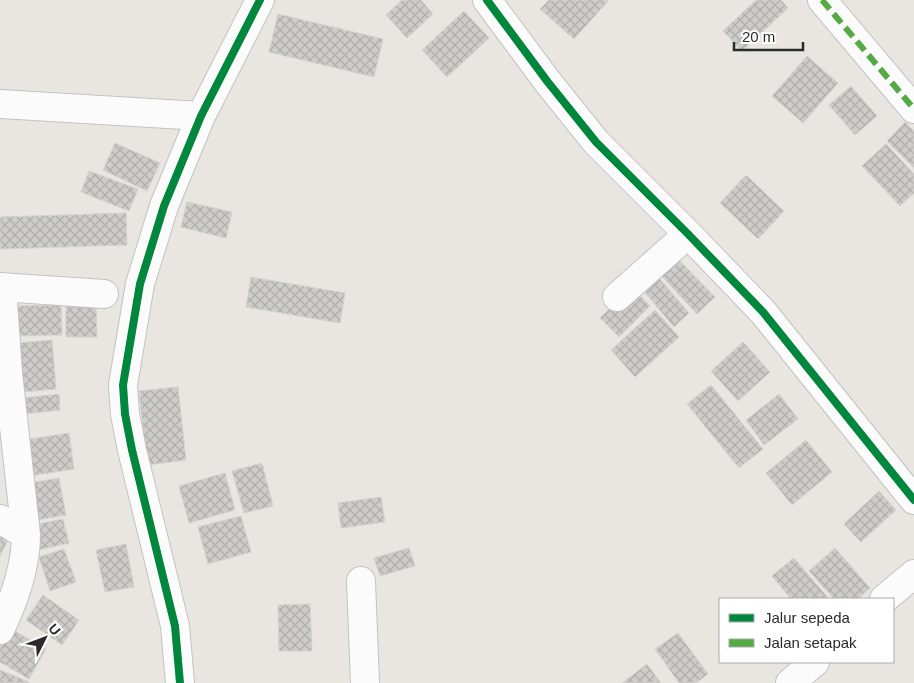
<svg xmlns="http://www.w3.org/2000/svg" width="914" height="683" viewBox="0 0 914 683" font-family="Helvetica,sans-serif">
<defs>
<pattern id="building-cross-hatch" width="8" height="8" patternUnits="userSpaceOnUse" patternTransform="scale(1.25)"><rect width="8" height="8" fill="#ceccc9"/><path d="M0 0l8 8M0 8l8-8" fill="none" stroke="#b1afad"/></pattern>
</defs>
<rect width="100%" height="100%" fill="#e9e6e2"/>
<path fill="url(#building-cross-hatch)" stroke="#d4d2ce" d="M402,0H421L433,14L407,38L386,15Z
M549,0H609L574,39L540,9Z
M756,0H781L788,8L742,51L723,31Z
M464,11L489,38L447,77L422,50Z
M278,14L383,39L374,77L269,52Z
M807,56L838,83L803,123L772,96Z
M851,86L877,116L855,135L829,105Z
M905,122L914,131V168L887,141Z
M115,143L160,163L147,191L103,170Z
M886,144L914,174V193L900,206L862,166Z
M89,171L138,189L129,211L81,192Z
M746,175L784,211L758,239L720,203Z
M187,202L232,212L226,238L181,227Z
M126,213L127,245L0,249V217Z
M676,257L715,297L697,314L659,273Z
M251,277L345,293L340,323L246,307Z
M658,277L689,313L674,327L643,290Z
M632,287L650,306L619,337L600,318Z
M61,305L62,335L16,336L15,306Z
M66,306H96L97,337H66Z
M655,310L679,337L635,377L611,350Z
M52,340L56,389L22,392L18,343Z
M743,342L770,372L738,401L711,371Z
M711,385L763,449L739,468L687,404Z
M178,387L186,460L147,465L139,391Z
M59,394L60,410L23,414L22,398Z
M779,394L798,419L764,445L746,420Z
M69,433L74,469L23,477L17,441Z
M806,440L832,472L792,505L766,473Z
M262,463L273,506L244,513L232,471Z
M225,473L235,510L189,523L179,486Z
M59,478L66,515L37,520L30,483Z
M879,491L896,510L861,542L844,524Z
M381,497L385,522L341,528L338,503Z
M241,516L251,552L208,564L198,527Z
M63,519L69,543L38,550L33,525Z
M0,523L13,530L0,556Z
M126,544L134,587L105,592L96,550Z
M409,548L415,566L380,576L374,558Z
M835,548L870,588L858,599H834L809,571Z
M64,549L76,582L50,591L39,557Z
M794,558L829,599H791L772,576Z
M43,595L79,620L62,645L26,620Z
M310,604L312,651H279L278,605Z
M8,627L46,649L29,679L0,662V642Z
M678,633L708,674L696,683H679L655,649Z
M647,664L661,683H622Z
M0,670L29,682L28,683H0Z"/>
<g fill="none" stroke-linecap="round" stroke-linejoin="round">
<defs>
<path id="minor" d="M487,0L547,81L596,142L688,234L763,312L914,500
M822,0L914,109
M0,104L201,116
M0,287L104,294
M617,297L688,234
M0,519L26,535
M361,581L365,683
M884,599L914,574
M0,630C14,600 26,568 26,535L8,373L2,287
M180,683L175,626L132,450L125,414L123,385L140,284L164,206L201,116L260,0
M790,683L815,662"/>
</defs>
<use href="#minor" stroke="#c3c2c2" stroke-width="30"/>
<use href="#minor" stroke="#fcfbfb" stroke-width="28"/>
<path stroke="#54ab44" stroke-width="6" stroke-dasharray="12 6" stroke-linecap="butt" d="M822,0L914,109"/>
<defs>
<path id="cycleway" d="M487,0L547,81L596,142L688,234L763,312L914,500
M180,683L175,626L132,450L125,414L123,385L140,284L164,206L201,116L260,0"/>
</defs>
<use href="#cycleway" stroke="#fff" stroke-width="11"/>
<use href="#cycleway" stroke="#00873e" stroke-width="8"/>
</g>
<rect x="719" y="598" width="175" height="65" fill="#ffffff" stroke="#aaaaaa"/>
<rect x="729" y="614" width="25" height="8" fill="#00873e" stroke="#aaaaaa"/>
<text x="764" y="623" font-size="15" fill="#2b2b2b">Jalur sepeda</text>
<rect x="729" y="639" width="25" height="8" fill="#54ab44" stroke="#aaaaaa"/>
<text x="764" y="648" font-size="15" fill="#2b2b2b">Jalan setapak</text>
<g transform="translate(45 638) rotate(48)" stroke="#ffffff" stroke-width="4" paint-order="stroke">
<path d="M0-4L9 19L0 12L-9 19Z" fill="#2b2b2b"/>
<text y="-8" font-size="14" font-weight="bold" text-anchor="middle" fill="#2b2b2b">U</text>
</g>
<path d="M734 42v8h69v-8" fill="none" stroke="#2b2b2b" stroke-width="2.5"/>
<text x="742" y="42" font-size="15" fill="#2b2b2b" stroke="#ffffff" stroke-width="4" paint-order="stroke">20 m</text>
</svg>
